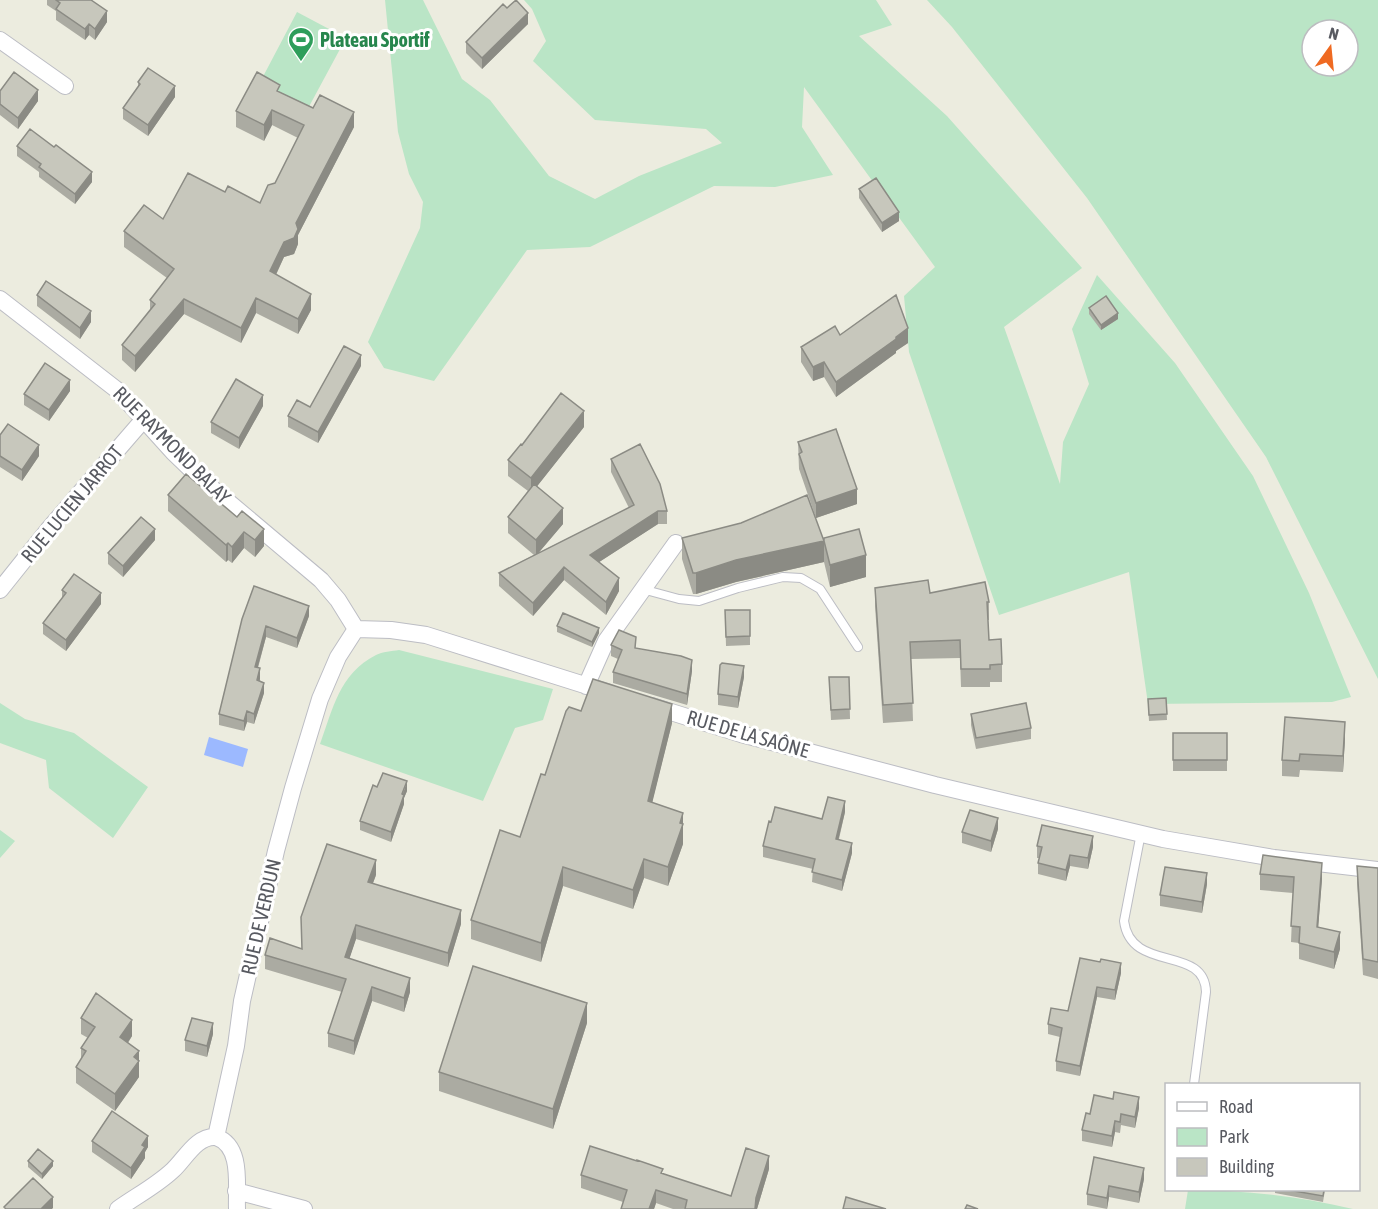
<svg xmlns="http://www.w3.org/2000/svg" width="1378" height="1209" viewBox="0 0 1378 1209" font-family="'Asap Condensed',sans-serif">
<rect width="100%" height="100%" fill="#ececdf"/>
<path fill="#bae5c6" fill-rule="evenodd" d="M385,0H423L462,79L490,100L549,176L595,199L639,176L722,143L706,129L595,120L533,61L546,41L532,9L524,0H876L892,25L859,36L947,116L1082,268L1004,327L1060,484L1063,442L1089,384L1072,329L1097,275L1175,363L1253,476L1309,593L1351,697L1332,702L1148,704L1129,572L999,615L909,352L904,296L935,267L804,87L802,127L833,175L775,187L714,186L590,247L527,250L434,381L384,368L368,342L420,228L423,202L409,174L398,132Z
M927,0H1378V679L1266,457L1087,198L952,27ZM1312,30H1348V66H1312Z
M297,12L346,38L305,114L257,88Z
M399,650L553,689L543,720L515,728L483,801L320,744C333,709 339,674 376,655C382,652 392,651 399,650Z
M0,703L25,719L74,733L148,787L113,838L49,788L46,760L0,743Z
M0,830L15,841L0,858Z
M1188,1190C1244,1190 1299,1196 1353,1209H1185Z"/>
<path fill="#9cb9ff" d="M209,737L248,749L243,767L204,755Z"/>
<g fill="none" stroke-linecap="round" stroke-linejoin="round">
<defs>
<path id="service" d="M642,589L679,599L699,601L738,588L783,577L801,578L820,589L858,647
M1141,833L1124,921C1131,974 1205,944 1206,992L1194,1084"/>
<path id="minor" d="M0,40L65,86
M0,299L117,390L173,452L201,479L321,580L338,600L356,629
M0,590L48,530L144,419
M356,629L391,630L426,635L610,693
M586,686L606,641L676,543
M652,706L741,734L935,785L1163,839L1274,858L1378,870
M216,1137L236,1046L242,1001L276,851L293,788L320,699L338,657L356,629
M216,1137C243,1146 236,1186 237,1209
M236,1191L304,1209
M118,1209C136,1196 156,1186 173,1170C185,1159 197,1135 216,1137"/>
</defs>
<use href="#service" stroke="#bcbdc4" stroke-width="10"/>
<use href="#minor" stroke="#bcbdc4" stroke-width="18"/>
<use href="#service" stroke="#fff" stroke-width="8"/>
<use href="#minor" stroke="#fff" stroke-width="16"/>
</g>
<path fill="#ababa2" d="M47,0H91L107,22L95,40L89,35L85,40L56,20V11L47,5Z
M507,8L528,24L482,69L466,53V42Z
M138,82L175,97L148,136L123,119V108L138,87Z
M0,91L38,101L18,129L0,115Z
M280,92L354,127L298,235V244L294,254L284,257L276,275L311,310L298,334L256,313L241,343L184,314L135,372L122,360V345L150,311V300L167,278L124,247V231L163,219L225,192L260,203L275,183L298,138L272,125L264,141L236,127V111Z
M17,146L92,182L75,204L39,177V172L17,156Z
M859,189L899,221L882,232L859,198Z
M37,295L91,322L80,339L37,306Z
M1089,308L1118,319L1101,330L1089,314Z
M840,335L908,343L896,351V353L836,397L824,377L813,381L801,362V347Z
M361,366L318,443L288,427V416L310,407Z
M70,391L49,421L24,405V394Z
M263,406L239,449L211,433V422Z
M584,427L537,486L563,524L538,553L629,508L611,472V459L667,511V524H658L599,562L619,591L606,615L564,580L533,616L499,586V573L534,555L508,533V517L528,491L508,476V460L522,445Z
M0,435L39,456L22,481L0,467Z
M798,442L857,504L816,518L799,469Z
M186,474L264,546L255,557L244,548L232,563L228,560L226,562L168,511V495Z
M682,538L824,539L866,577L830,587L824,562L736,582L696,594H693L682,559Z
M155,540L123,577L108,564V553Z
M875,588L930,593L989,602V620H988L989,640L1002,664V682H990V687H961L960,658L911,659L913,721L883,723L875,606Z
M62,590L101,604L66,651L43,634V623L62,598Z
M725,610H750V645L726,646Z
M309,616L297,648L266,637L258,668L260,679L259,681L264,693L254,724L247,722L244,731L219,725V714L242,619Z
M557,626L599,633L592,647L557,632Z
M611,645L636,648L692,671L687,705L613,683V672L618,659L611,656Z
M744,677L738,708L718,705V694Z
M829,677H849L850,719L831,720Z
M1166,698L1167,720L1149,721L1148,704Z
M581,711L672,723L652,802L683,832V844L668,886L644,878L633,909L563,886L541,962L471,939V920L520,837L545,775Z
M971,714L1031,728V739L976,749L971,725Z
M1173,733H1227V771H1173Z
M1345,738L1343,772L1300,770L1299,777L1282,776V760Z
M377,787L407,791L404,798V804L391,842L360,830V821Z
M845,812L839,839L852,853L842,891L812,882L813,869L763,857V846L771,822L822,819Z
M998,829L991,852L962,843V832Z
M1037,846L1093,847L1088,869L1070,866L1066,881L1038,874V863L1040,858H1037Z
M1357,866L1378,868V979L1363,975L1357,883Z
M1260,874L1322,879L1318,928L1340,949L1334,969L1299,959V943L1291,942L1293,893L1260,890Z
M376,875L373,883L461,924L448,967L356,939L349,959L410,992L404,1012L372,1001L354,1055L328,1047V1033L342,992L265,969V955L301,949Z
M1207,884L1202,913L1160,906V895Z
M1080,958L1121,973L1115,1000L1097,997L1080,1076L1056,1071V1061L1060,1037L1048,1034V1024L1068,1011Z
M81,1018L132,1036L128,1043L139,1061V1077L115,1111L76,1083V1067L81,1059V1048L88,1038L81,1034Z
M587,1023L553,1129L439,1091V1072Z
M213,1034L207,1057L185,1051V1040Z
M1139,1108L1135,1128L1121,1125L1120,1133L1115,1132L1112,1147L1082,1141V1130L1090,1114Z
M92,1141L148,1147L145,1152V1158L131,1179L92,1152Z
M1094,1157L1144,1179L1139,1203L1109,1197L1107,1209L1087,1205V1194Z
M28,1161L53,1166L42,1179L28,1167Z
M769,1169L757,1209H673L656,1203L654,1209H621L623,1202L581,1188V1175L663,1174L731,1196Z
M1275,1190H1325L1323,1202L1275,1193Z"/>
<path fill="#8b8b84" d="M107,11V22L95,40V29Z
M528,13V24L482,69V58Z
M89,24V35L85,40V29Z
M175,86V97L148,136V125Z
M38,90V101L18,129V118Z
M272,110V125L264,141V125Z
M354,112V127L298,235V244L294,254L284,257L270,287V271L284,242L296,223Z
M92,172V182L75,204V194Z
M899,212V221L882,232V223Z
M311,294V310L298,334V319Z
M256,298V313L241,343V328Z
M184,299V314L135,372V356Z
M91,311V322L80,339V328Z
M1118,313V319L1101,330V325Z
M908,328V343L896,351V353L836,397V382Z
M361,355V366L318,443V432Z
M824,362V377L813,381V367Z
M70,380V391L49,421V410Z
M263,395V406L239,449V438Z
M584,411V427L531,494V478Z
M39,445V456L22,481V470Z
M857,489V504L816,518V503Z
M563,508V524L536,556V540Z
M658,511V524L590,568V555Z
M155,529V540L123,577V566Z
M264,529V546L255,557V540Z
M244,532V548L232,563V547Z
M824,541V562L736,582L696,594V573L736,560Z
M228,543V560L226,562V545Z
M866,555V577L830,587V565Z
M564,567V580L533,616V603Z
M619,578V591L606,615V602Z
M101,593V604L66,651V640Z
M309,606V616L297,648V638Z
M266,626V637L255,677V667Z
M599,628V633L592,647V642Z
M692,660V671L687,705V694Z
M744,666V677L738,708V697Z
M260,668V679L257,691V680Z
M264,683V693L254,724V714Z
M672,704V723L648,820V801Z
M247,711V722L244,731V721Z
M1345,722V738L1343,772V756Z
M407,781V791L404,798V804L391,842V832Z
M845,801V812L836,849V839Z
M683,813V844L668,886V867Z
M998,818V829L991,852V841Z
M1093,836V847L1088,869V858Z
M852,843V853L842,891V880Z
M1070,855V866L1066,881V870Z
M644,859V878L633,909V890Z
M376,860V875L368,896V882Z
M1322,863V879L1317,943V927Z
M563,867V886L541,962V943Z
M1207,873V884L1202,913V902Z
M461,910V924L448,967V953Z
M356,925V939L345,972V957Z
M1340,932V949L1334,969V952Z
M1121,963V973L1115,1000V990Z
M410,978V992L404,1012V998Z
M372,987V1001L354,1055V1041Z
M1097,987V997L1080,1076V1066Z
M587,1003V1023L553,1129V1109Z
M132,1020V1036L120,1054V1037Z
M213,1023V1034L207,1057V1046Z
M139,1051V1077L115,1111V1094L134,1057Z
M1139,1097V1108L1135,1128V1117Z
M1115,1121V1132L1112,1147V1136Z
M148,1136V1147L145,1152V1158L131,1179V1168L142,1145Z
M769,1156V1169L757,1209H755L756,1198Z
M53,1161V1166L42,1179V1174Z
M1144,1168V1179L1139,1203V1192Z
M1109,1186V1197L1107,1209V1198Z
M656,1190V1203L654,1209H649Z
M53,1197V1208L52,1209H41Z"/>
<path fill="#c7c7bc" stroke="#8b8b84" stroke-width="1.5" d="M56,0H91L107,11L95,29L89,24L85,29L56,9L60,3Z
M516,0L528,13L482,58L466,42L503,4L507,8Z
M148,68L175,86L148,125L123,108L140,84L138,82Z
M14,72L38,90L18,118L0,104V91Z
M257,72L280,85L277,91L313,108L320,95L354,112L296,223L298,229L294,238L284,242L270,271L311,294L298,319L256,298L241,328L184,299L135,356L122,345L155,304L150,300L174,269L124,231L144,205L163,219L188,173L225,192L228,186L260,203L268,185L275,183L304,125L272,110L264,125L236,111Z
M30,129L54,147L56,145L92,172L75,194L39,167L41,164L17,146Z
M876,178L899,212L882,223L859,189Z
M46,281L91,311L80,328L37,295Z
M896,295L908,328L896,337V339L836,382L824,362L813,367L801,347L835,326L840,335Z
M1106,296L1118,313L1101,325L1089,308Z
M344,346L361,355L318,432L288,416L297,400L310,407Z
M45,363L70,380L49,410L24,394Z
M236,379L263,395L239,438L211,422Z
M561,393L584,411L531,478L508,460L521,444L522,445Z
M8,424L39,445L22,470L0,456V435Z
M836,429L857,489L816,503L799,454L802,452L798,442Z
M640,444L660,484L667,511H658L590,555L619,578L606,602L564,567L533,603L499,573L634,505L611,459Z
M186,474L237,517L242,511L264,529L255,540L244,532L232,547L228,543L226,545L168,495Z
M534,484L563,508L536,540L508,517Z
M807,495L824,541V538L859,529L866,555L830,565L824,541L736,560L696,573H693L682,538L741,523Z
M141,517L155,529L123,566L108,553Z
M74,574L101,593L66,640L43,623L66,593L62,590Z
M928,580L930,593L985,582L989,602H987L989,640L1001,639L1002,664L990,665V669H961L960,640L910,642L913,703L883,705L875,588Z
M254,586L309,606L297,638L266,626L255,667L260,668L257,680L264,683L254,714L247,711L244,721L219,714L242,619Z
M725,610H750V636L726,637Z
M563,613L599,628L592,642L557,626Z
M619,630L636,637L635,648L681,656L692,660L687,694L613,672L622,650L611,645Z
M722,663L744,666L738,697L718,694L720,665Z
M829,677H849L850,709L831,710Z
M593,679L672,704L648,801L683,813L680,823L683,824L668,867L644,859L633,890L563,867L541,943L471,920L500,830L520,837L541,774L545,775L566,711L569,707L581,711Z
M1166,698L1167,714L1149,715L1148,699Z
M1026,703L1031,728L976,738L971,714Z
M1285,717L1345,722L1343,756L1300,754L1299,761L1282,760Z
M1173,733H1227V760H1173Z
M383,773L407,781L402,794L404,795L391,832L360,821L373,785L377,787Z
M828,797L845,801L836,839L852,843L842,880L812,872L815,859L763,846L769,821L771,822L775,807L822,819Z
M970,810L998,818L991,841L962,832Z
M1042,825L1093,836L1088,858L1070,855L1066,870L1038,863L1042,847L1037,846Z
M327,844L376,860L368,882L461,910L448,953L356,925L345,957L410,978L404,998L372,987L354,1041L328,1033L346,979L265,955L270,938L302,949L301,917Z
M1263,855L1322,863L1317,927L1340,932L1334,952L1299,943L1300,927L1291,926L1294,877L1260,874Z
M1357,866L1378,868V962L1363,959Z
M1165,867L1207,873L1202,902L1160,895Z
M1080,958L1100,962L1101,959L1121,963L1115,990L1097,987L1080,1066L1056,1061L1062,1028L1048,1024L1051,1008L1068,1011Z
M473,966L587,1003L553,1109L439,1072Z
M96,993L132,1020L120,1037L139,1051L134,1057L139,1061L115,1094L76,1067L86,1051L81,1048L95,1027L81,1018Z
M192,1018L213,1023L207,1046L185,1040Z
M1114,1092L1139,1097L1135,1117L1121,1114L1120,1122L1115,1121L1112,1136L1082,1130L1086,1113L1090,1114L1094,1095L1113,1099Z
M112,1111L148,1136L142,1145L145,1147L131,1168L92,1141Z
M590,1146L637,1161V1160L663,1169L661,1173L731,1196L746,1148L769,1156L756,1198L755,1209H685L687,1200L656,1190L649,1209H621L627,1190L581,1175Z
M38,1149L53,1161L42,1174L28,1161Z
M1094,1157L1144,1168L1139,1192L1109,1186L1107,1198L1087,1194Z
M33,1178L53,1197L41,1209H6L4,1207Z
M1288,1190H1324L1323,1196Z
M846,1197L886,1209H843Z
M967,1205L978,1209H965Z"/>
<defs>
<symbol id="stadium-pin" viewBox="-11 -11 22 30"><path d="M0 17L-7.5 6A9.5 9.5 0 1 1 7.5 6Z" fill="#2e9e5b" stroke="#fff"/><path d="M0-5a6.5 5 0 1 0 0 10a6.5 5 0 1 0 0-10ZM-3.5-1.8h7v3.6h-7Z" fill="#fff"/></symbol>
</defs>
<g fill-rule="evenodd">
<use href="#stadium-pin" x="286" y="25" width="30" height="40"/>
</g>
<g text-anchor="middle" stroke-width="6" stroke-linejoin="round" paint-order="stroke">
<g font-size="20" font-weight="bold" fill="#27864d" stroke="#fff" text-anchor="start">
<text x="320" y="47">Plateau Sportif</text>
</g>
<g font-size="20" fill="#585a61" stroke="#fff">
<text transform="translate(172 445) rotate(45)" y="7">RUE RAYMOND BALAY</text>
<text transform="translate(72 504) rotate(-50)" y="7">RUE LUCIEN JARROT</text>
<text transform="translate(748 734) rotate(16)" y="7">RUE DE LA SAÔNE</text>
<text transform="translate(261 917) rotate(-77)" y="7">RUE DE VERDUN</text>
</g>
</g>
<rect x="1165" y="1083" width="195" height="108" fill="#ffffff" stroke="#bcbdc0" stroke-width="1.5"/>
<rect x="1177" y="1102" width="30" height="9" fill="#ffffff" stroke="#bcbdc0" stroke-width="1.5"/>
<text x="1219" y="1113" font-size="18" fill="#585a61">Road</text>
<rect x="1177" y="1128" width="30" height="18" fill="#bae5c6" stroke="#bcbdc0" stroke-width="1.5"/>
<text x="1219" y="1143" font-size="18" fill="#585a61">Park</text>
<rect x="1177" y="1158" width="30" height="18" fill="#c7c7bc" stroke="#bcbdc0" stroke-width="1.5"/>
<text x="1219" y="1173" font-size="18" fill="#585a61">Building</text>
<g transform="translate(1330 48) rotate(15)"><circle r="28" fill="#ffffff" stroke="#bcbdc0" stroke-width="1.5"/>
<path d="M0-4.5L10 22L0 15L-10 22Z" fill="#ef6a22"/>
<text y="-9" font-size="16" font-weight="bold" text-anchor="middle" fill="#585a61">N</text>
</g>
</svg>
